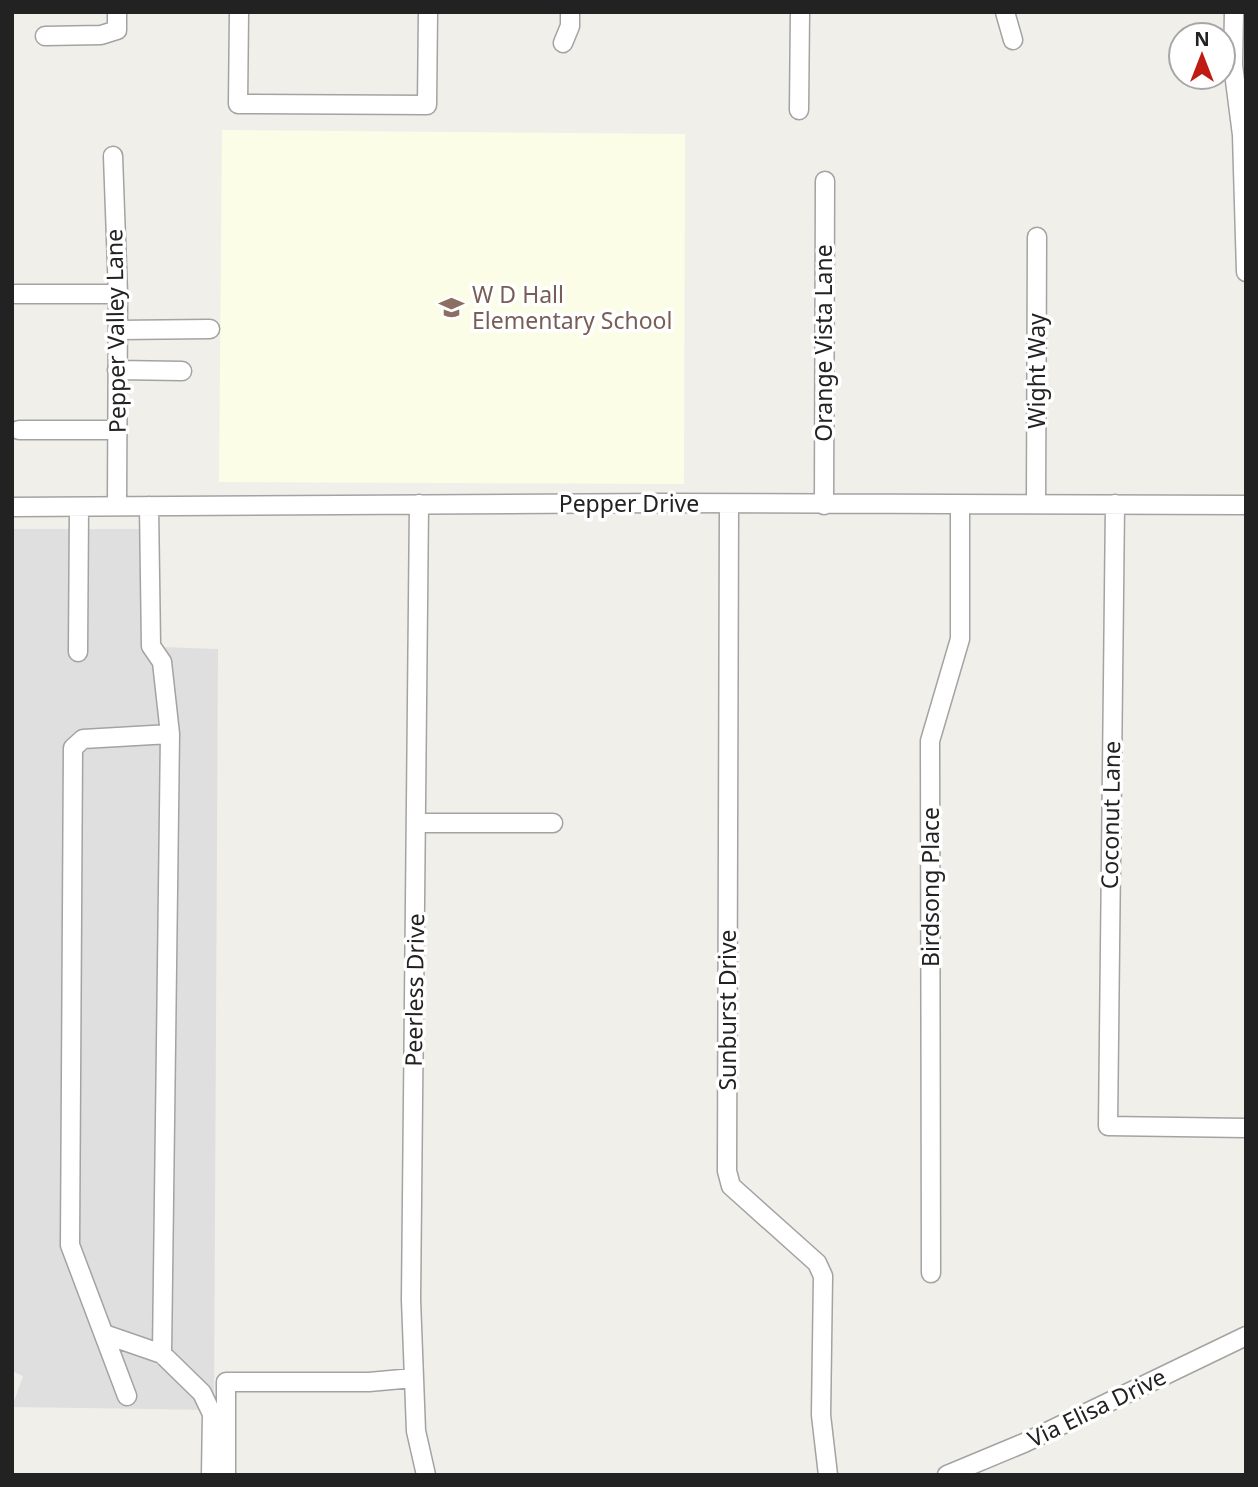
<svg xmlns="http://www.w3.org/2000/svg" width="1258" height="1487" viewBox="0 0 1258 1487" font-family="'Noto Sans',sans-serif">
<rect width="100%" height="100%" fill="#f1efe9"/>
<path fill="#e0dfdf" d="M12,529H157L161,647L218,649L214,1410L12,1407L23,1376L12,1371Z"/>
<path fill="#fcfde7" d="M222,130L685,134L684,484L219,482Z"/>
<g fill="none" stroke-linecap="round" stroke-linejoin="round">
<defs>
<path id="minor" d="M239,12L238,104L427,105L428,12
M1005,12L1013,40
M1234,12L1233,65L1242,135L1246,272
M45,36L101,35L117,30V12
M563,43L570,26V12
M799,110L800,12
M113,156L118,294L117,505
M15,294H118
M118,330L210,329
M117,370L182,371
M19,430H117
M419,504L411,1300L416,1431L426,1475
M729,504L727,1171L731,1186L817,1263L823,1276L821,1415L828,1475
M1036,504L1037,237
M1115,504L1108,1126L1246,1128
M824,505L825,181
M149,506L151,646L162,662L170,734L162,1354
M12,507L665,503L1246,505
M78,652L79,507
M416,823H553
M931,1273L930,741L960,639V505
M107,1335L162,1354L202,1393L212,1414L211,1475
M127,1396L70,1245L73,748L83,739L170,734
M226,1475V1382H369L413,1378
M947,1475L1024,1443L1246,1336"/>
</defs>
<use href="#minor" stroke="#a3a3a3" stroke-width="21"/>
<use href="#minor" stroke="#fff" stroke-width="18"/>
</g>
<defs>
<symbol id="school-bare" viewBox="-9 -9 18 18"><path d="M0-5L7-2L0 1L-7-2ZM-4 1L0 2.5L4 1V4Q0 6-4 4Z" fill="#8d6e63" stroke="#fff" stroke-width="2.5" paint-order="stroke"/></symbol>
</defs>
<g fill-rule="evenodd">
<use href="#school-bare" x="434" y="290" width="35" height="35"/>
</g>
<g text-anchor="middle" stroke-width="7" stroke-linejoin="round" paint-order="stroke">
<g font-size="23" fill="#785e54" stroke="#fff" text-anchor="start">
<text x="472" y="303">W D Hall<tspan x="472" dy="26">Elementary School</tspan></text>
</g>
<g font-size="23" fill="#222" stroke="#fff">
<text transform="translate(116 331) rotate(-91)" y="8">Pepper Valley Lane</text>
<text transform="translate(824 343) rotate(-90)" y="8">Orange Vista Lane</text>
<text transform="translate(1037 371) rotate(-90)" y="8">Wight Way</text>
<text x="629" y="512">Pepper Drive</text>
<text transform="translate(1111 815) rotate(-89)" y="8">Coconut Lane</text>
<text transform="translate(931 887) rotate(-90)" y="8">Birdsong Place</text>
<text transform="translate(415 990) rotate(-89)" y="8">Peerless Drive</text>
<text transform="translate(728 1010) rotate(-90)" y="8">Sunburst Drive</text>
<text transform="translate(1097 1408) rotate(-26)" y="8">Via Elisa Drive</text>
</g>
</g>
<rect width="1258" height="1487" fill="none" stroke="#222222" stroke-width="28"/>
<g transform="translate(1202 56)"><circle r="33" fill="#ffffff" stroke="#a7a7a7" stroke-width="2"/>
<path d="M0-5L12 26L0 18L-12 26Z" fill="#c01b13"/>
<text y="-10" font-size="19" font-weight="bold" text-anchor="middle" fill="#222222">N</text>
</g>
</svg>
